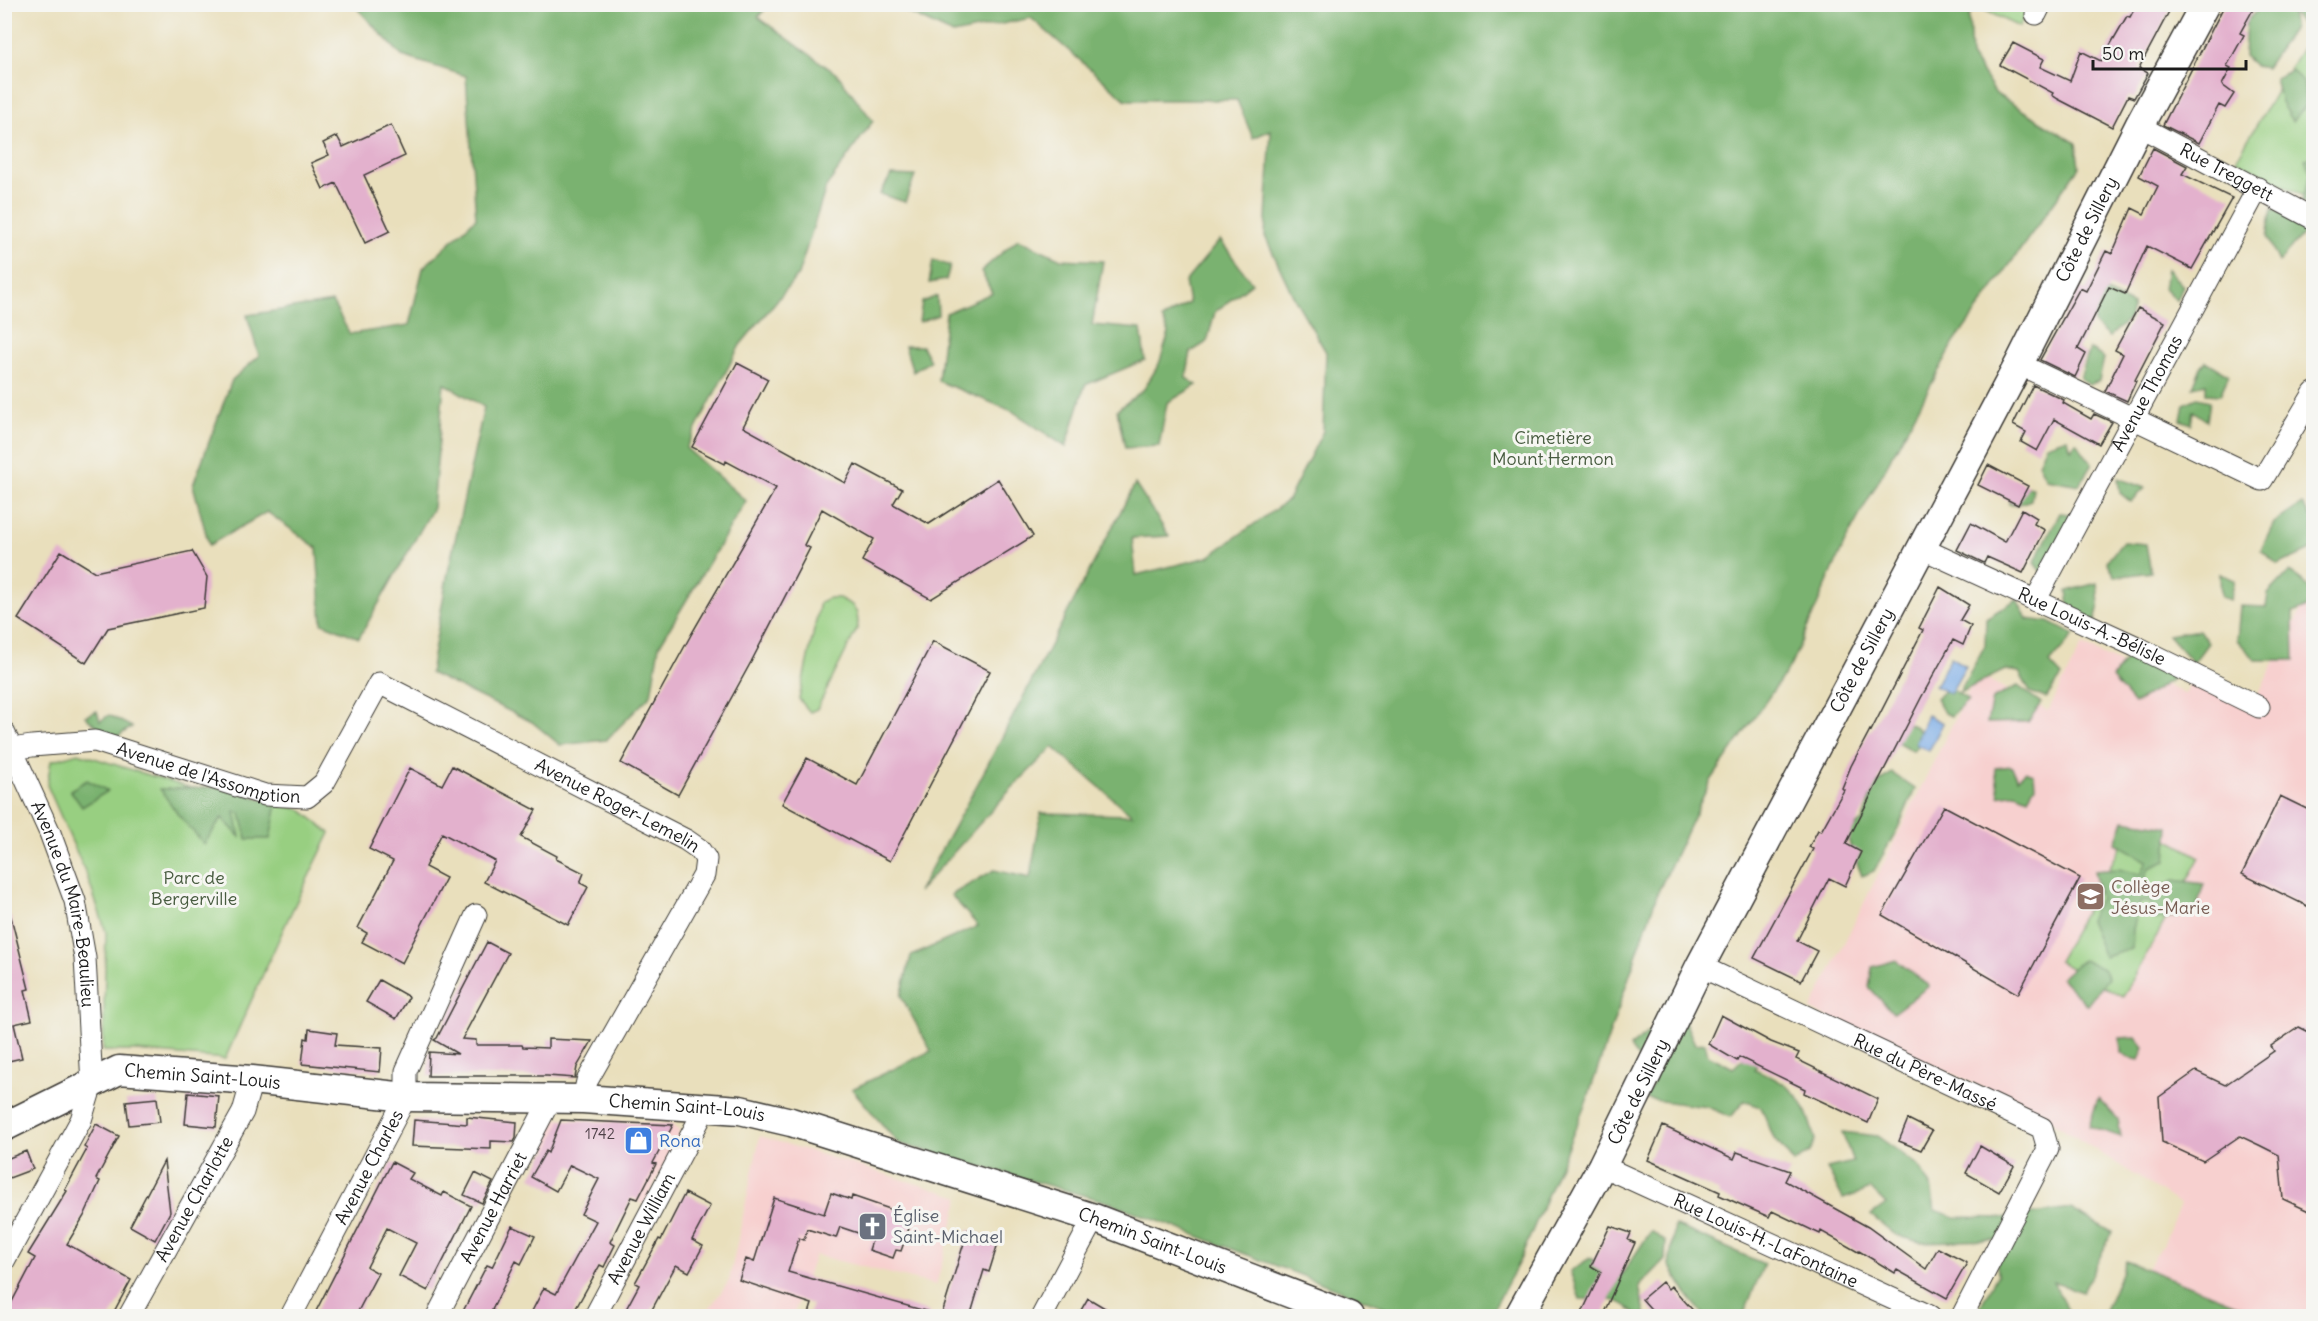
<svg xmlns="http://www.w3.org/2000/svg" width="2318" height="1321" viewBox="0 0 2318 1321" font-family="Delius,sans-serif">
<rect width="100%" height="100%" fill="#f6f6f2"/>
<filter id="ink" filterUnits="userSpaceOnUse"><feTurbulence type="fractalNoise" baseFrequency=".0167" numOctaves="2"/><feDisplacementMap in="SourceGraphic" scale="12" xChannelSelector="R" yChannelSelector="G"/><feConvolveMatrix kernelMatrix="1 2 1 2 8 2 1 2 1" color-interpolation-filters="sRGB"/></filter>
<filter id="wash" filterUnits="userSpaceOnUse"><feTurbulence type="fractalNoise" baseFrequency=".008" numOctaves="4" result="noise"/><feDisplacementMap in="SourceGraphic" scale="24" xChannelSelector="R" yChannelSelector="G"/><feGaussianBlur stdDeviation="1.35" result="paint"/><feColorMatrix in="noise" values="0 0 0 0 0 0 0 0 0 0 0 0 0 0 0 0 0 1.4 0 .05"/><feComposite in="paint" operator="in"/></filter>
<g filter="url(#wash)">
<rect width="100%" height="100%" fill="#e9dfbc"/>
<path fill="#f7d0cf" d="M2313,587V1316H2115L2164,1243L2180,1204L2038,1113L1811,1010L1977,674L2048,711L2082,645L2185,694L2194,674L2254,702Z
M556,1119L671,1124L679,1130V1136L644,1205L572,1167V1164L540,1146Z
M760,1136L960,1197L936,1285L815,1255L793,1316H707L706,1313L729,1281Z"/>
<path fill="#98cf81" stroke="#5a764e" stroke-width="1.5" d="M1974,5H2030L2019,27Z
M2313,29V201L2236,160Z
M829,598H839L852,605L857,613L858,623L857,629L817,709L810,712L799,699L820,602Z
M78,753L200,791L300,809L330,833L287,921L225,1059L135,1051H103L106,932L87,876L47,785L51,761Z
M2135,821L2200,857L2123,997L2058,961Z"/>
<path fill="#7ab26f" stroke="#4b6746" stroke-width="1.5" d="M1376,4L1977,5L1969,16L1971,56L1996,94L2076,143L2079,167L1954,343L1845,542L1791,665L1710,782L1658,892L1586,1103L1521,1258L1490,1316H1408L1111,1203L898,1143L852,1089L931,1051L901,996L911,956L978,926L951,895L994,870L1030,878L1041,813L1132,815L1053,747L1010,790L918,892L978,783L1135,484L1169,536L1132,538L1136,575L1208,557L1288,500L1323,431L1326,352L1293,296L1265,236L1271,130L1253,138L1237,100H1126L1031,18L953,34L892,5Z
M354,5H769L758,17L838,75L873,121L826,187L798,275L740,345L686,448L746,501L659,646L651,695L606,740L560,745L532,722L430,673L447,577L484,407L444,383L433,508L359,638L322,623L317,548L267,512L209,545L193,485L232,380L259,356L247,315L332,302L350,334L409,325L423,268L476,218L466,76L402,56Z
M2270,5H2307L2310,13L2301,24L2292,12L2293,28L2266,68L2255,66L2244,56L2246,21L2258,10Z
M2292,70L2304,85L2306,106L2292,121L2281,103L2275,78Z
M2313,157V198L2301,203L2311,174L2305,159Z
M891,175L915,176L905,202L880,194Z
M2272,208L2284,214L2304,233L2279,262L2267,237Z
M1018,239L1061,259L1103,261L1092,325L1141,329L1145,360L1085,385L1066,447L1012,411L938,381L946,313L992,293L981,271Z
M1220,240L1252,283L1215,312L1207,342L1191,352L1186,378L1197,385L1167,403L1159,446L1125,448L1117,410L1144,389L1159,364L1169,333L1162,319L1189,303L1185,282Z
M933,260L950,266L946,280L929,283Z
M2167,269L2183,286L2177,301L2164,288Z
M2091,285L2133,305L2129,319L2109,337L2094,324Z
M937,296L938,315L919,322L922,302Z
M905,346H922L930,361L913,372Z
M2090,349L2104,358L2099,381L2089,385L2080,378Z
M2206,361L2229,375L2220,395L2206,394V384L2193,387L2201,367Z
M2197,398L2210,401L2207,421L2193,411L2191,424L2181,420L2184,404Z
M2067,438L2071,449L2076,442L2092,464L2079,485L2046,479L2038,463L2046,445Z
M2118,478L2145,488L2131,502L2120,493Z
M2007,483L2033,488L2031,500L2017,505L2009,504Z
M2302,504L2313,520V549L2278,565L2261,550L2274,523Z
M2060,513L2089,516L2054,588L2034,563Z
M2123,542L2146,544L2151,572L2115,577L2107,561Z
M2289,572C2303,580 2314,588 2313,605L2293,613L2294,660H2256L2237,640L2240,606L2266,607L2268,594Z
M2220,573L2235,581L2230,600L2221,597Z
M2097,583L2099,605L2095,622L2070,612L2067,591Z
M2017,599L2027,619L2049,622L2074,635L2050,663L2062,676L2046,698L2030,692L2019,672L2005,670L1959,693L1985,645L1986,618Z
M2199,630L2208,643L2193,663L2168,635Z
M2128,656L2174,678L2134,704L2112,678Z
M2018,686L2041,703L2028,722L1987,723L1992,699Z
M1949,687L1968,700L1951,716L1944,713L1936,698Z
M97,711L100,721L109,715L132,727L115,738C105,728 94,727 85,716Z
M1898,720L1916,727L1926,739L1913,751L1883,734Z
M2011,766L2018,778L2026,771L2034,774L2035,786L2028,798L2016,793L1999,796L1995,768Z
M1892,773L1915,789L1898,828L1874,871L1862,876L1846,834L1863,820L1874,786Z
M87,780L108,791L82,807L70,790Z
M222,787L277,804L270,839H247L241,814L235,811L240,837L222,818L204,844L177,813L160,789Z
M2124,820L2169,827L2166,861L2149,868L2143,885L2148,894L2174,880L2204,884L2195,913L2156,920L2150,902H2140L2133,929L2132,949L2104,957L2089,920L2100,898L2094,871L2119,869L2141,875L2147,861L2116,843Z
M2083,959L2103,969L2108,978L2087,1005L2061,978Z
M1896,960L1929,986L1893,1013L1869,987L1872,967Z
M1672,993L1695,1044L1705,1043L1708,1055L1733,1068L1745,1057L1760,1056L1755,1069C1797,1088 1803,1096 1815,1140L1810,1152L1794,1163L1773,1136L1761,1107L1744,1101L1731,1117L1707,1107L1645,1099L1654,1081L1630,1047L1651,1030Z
M2136,1037L2144,1048L2139,1060L2129,1058L2121,1053L2120,1038Z
M2098,1098L2118,1119L2121,1137L2089,1126Z
M1842,1132L1877,1136L1918,1165L1931,1186L1935,1210L1955,1217L2002,1218L2071,1209L2112,1232L2083,1292L2053,1282L2069,1312L2065,1316H2031L2014,1308L2019,1316H1975L1998,1274L1994,1240L1920,1242L1897,1236L1871,1215L1886,1204L1871,1189L1843,1199L1827,1168L1853,1162Z
M1675,1225L1764,1264L1743,1316H1705L1688,1296L1669,1265Z
M1651,1231L1666,1242L1665,1260L1639,1287L1646,1316H1638C1616,1295 1608,1300 1580,1299L1570,1271L1590,1258L1620,1277Z
M2126,1261L2267,1316H2103Z"/>
<path fill="#7cace6" stroke="#4c6481" stroke-width="1.5" d="M1951,657L1966,666L1950,694L1935,686Z
M1927,715L1943,723L1929,751L1915,744Z"/>
<g id="blocks">
<path fill="#e3b1cd" d="M2137,4H2173L2139,68L2148,73L2134,98L2128,96L2112,127L2058,99L2052,95L2053,93L2000,65L2013,43L2044,59L2040,67L2070,81L2081,51L2101,61L2127,16L2130,17Z
M2225,4H2256L2240,33L2244,35L2227,66L2231,68L2222,85L2234,94L2225,108L2219,105L2199,143L2163,125Z
M391,125L405,156L364,175L390,231L365,243L336,183L323,189L311,163L329,155L323,143L337,136L343,147Z
M2153,148L2187,166L2182,174L2232,198L2192,269L2147,246L2125,294L2109,287L2078,349L2086,354L2075,377L2040,360L2080,288L2086,291L2106,251L2112,254L2132,208L2144,214L2158,186L2139,176Z
M2138,308L2165,322L2135,380L2136,381L2127,401L2105,391L2123,354L2115,350Z
M737,363L768,379L743,427L845,483L855,464L902,489L893,504L929,524L998,479L1033,536L931,599L862,561L874,539L822,509L804,545L810,548L751,662L678,795L621,763L692,633L776,488L726,461L725,464L692,447Z
M2033,385L2064,400L2063,403L2091,419L2094,414L2112,422L2099,444L2054,419L2037,451L2021,442L2026,432L2013,425Z
M1988,465L2028,486L2018,505L1978,485Z
M2022,509L2037,518L2034,524L2045,530L2023,573L1987,557L1984,563L1957,550L1971,523L2005,542Z
M61,551L95,572L192,551L207,577L204,608L108,628L86,663L18,619Z
M1940,587L1969,605L1960,620L1971,626L1963,645L1953,640L1921,698L1846,844L1861,852L1845,886L1829,878L1797,941L1817,951L1801,981L1754,958L1813,849L1809,847L1818,830L1821,831L1844,790L1842,788L1851,766L1870,730L1871,731L1923,630L1919,628Z
M933,641L990,671L890,861L782,804L807,758L857,785Z
M452,766L536,810L521,837L557,856L556,859L584,873L580,883L588,887L568,925L484,882L495,861L442,833L425,867L446,878L402,963L362,942L367,933L358,928L393,861L369,849L410,768L442,785Z
M2280,796L2313,812V909L2242,874Z
M1944,806L2080,878L2018,994L1882,915Z
M4,917H11L29,989L25,990L32,1020L14,1024L22,1058L4,1062Z
M487,942L508,953L462,1039L476,1040V1045H522L523,1047L548,1048V1039L592,1041L577,1067L575,1078L547,1076H428L429,1052L458,1054L434,1040L437,1038Z
M379,980L409,997L396,1019L366,1002Z
M1721,1015L1771,1042L1799,1053L1796,1059L1878,1099L1868,1123L1804,1093L1805,1089L1739,1057L1737,1061L1708,1044Z
M2299,1027L2313,1034V1213L2283,1199L2279,1155L2259,1145L2240,1136L2203,1161L2162,1142L2159,1097L2196,1071L2225,1085L2274,1051L2271,1046Z
M309,1029L337,1033L335,1045L382,1048L380,1072L302,1064L305,1038L308,1039Z
M188,1093L219,1096L216,1127L185,1124Z
M157,1098L160,1122L129,1125L126,1101Z
M467,1117L517,1122L516,1138L514,1142L491,1141V1149L412,1146L414,1120L467,1124Z
M1908,1119L1932,1131L1921,1150L1899,1141Z
M561,1120L673,1125L653,1163L656,1164L638,1199L632,1197L610,1242L615,1245L604,1267L600,1265L571,1317H529L544,1288L556,1294L596,1221L581,1214L599,1179L570,1165L556,1191L531,1177L546,1151L548,1153Z
M96,1124L119,1136L96,1179L100,1181L84,1216L67,1244L131,1280L111,1317H4L35,1258L28,1254L67,1191L65,1190L87,1149L84,1147Z
M1663,1126L1734,1159L1737,1152L1790,1171L1785,1181L1868,1227L1926,1269L1938,1248L1967,1263L1947,1298L1897,1270L1895,1273L1859,1251L1858,1252L1821,1231L1820,1234L1772,1211L1769,1217L1719,1195L1720,1192L1648,1160Z
M1980,1146L2014,1166L1999,1192L1966,1173Z
M26,1151L33,1169L4,1180V1160Z
M164,1161L170,1212L155,1240L130,1226Z
M392,1162L413,1173L409,1179L442,1196L444,1192L471,1206L428,1291L399,1276L416,1243L387,1228L367,1267L378,1273L355,1317H313Z
M475,1173L493,1182L482,1203L464,1195Z
M685,1193L710,1206L692,1240L703,1246L689,1272L676,1265L648,1317H635L625,1311L639,1285L635,1283L659,1239L661,1240Z
M831,1193L851,1200L852,1196L913,1217L901,1251L896,1250L893,1258L869,1250L873,1238L840,1227L836,1238L807,1229L804,1240L799,1238L788,1272L929,1312V1317H808L812,1304L739,1280L746,1259L754,1262L774,1198L824,1214Z
M512,1226L535,1236L521,1264L516,1261L492,1310L504,1317H460L487,1265L492,1267Z
M1610,1226L1631,1233L1628,1240L1635,1243L1602,1317H1580L1601,1272L1591,1266Z
M968,1230L999,1240L989,1272L984,1270L970,1317H941Z
M1662,1282L1668,1289L1671,1286L1699,1317H1658L1642,1299Z
M1088,1298L1120,1317H1077Z"/>
</g>
</g>
<g filter="url(#ink)">
<use href="#blocks" fill-opacity="0" stroke="#3b3934" stroke-width="1.5"/>
<g fill="none" stroke-linecap="round" stroke-linejoin="round">
<defs>
<g id="street">
<path d="M2036,14L2041,4"/>
<path id="s1" d="M2139,126L2314,219"/>
<path d="M2019,364L2262,480L2314,393"/>
<path id="s2" d="M1921,548L2135,646L2259,707"/>
<path id="s3" d="M2035,601L2258,188"/>
<path id="s4" d="M4,732L50,833L75,901L85,958L92,1084L81,1120L4,1261"/>
<path id="s5" d="M12,749L32,746L95,741L265,795L307,797L324,783L379,683L686,840L699,849L706,859L704,875L587,1081L583,1099"/>
<path id="s6" d="M1700,966L2042,1128L2048,1149L1962,1316"/>
<path id="s7" d="M1602,1166L1930,1316"/>
<path id="s8" d="M129,1316L243,1112L252,1080"/>
<path id="s9" d="M291,1316L406,1097V1071L476,915"/>
<path id="s10" d="M437,1316L550,1100"/>
<path id="s11" d="M595,1316L705,1109"/>
<path d="M1042,1316L1094,1218"/>
</g>
<g id="secondary">
<path id="s12" d="M4,1127L119,1070L252,1080L406,1097L583,1099L740,1110L791,1122L1094,1218L1349,1316"/>
<path id="s13" d="M1519,1316L1602,1166L1700,966L2019,364L2139,126L2205,4"/>
</g>
</defs>
<use href="#street" stroke="#3b3934" stroke-width="23"/>
<use href="#secondary" stroke="#3b3934" stroke-width="31"/>
<use href="#street" stroke="#fff" stroke-width="21"/>
<use href="#secondary" stroke="#fff" stroke-width="28"/>
</g>
</g>
<defs>
<symbol id="school-square" viewBox="-11 -11 22 22"><rect x="-9" y="-9" width="18" height="18" rx="4" fill="#8d6e63" stroke="#f6f6f2"/><path d="M0-5L7-2L0 1L-7-2ZM-4 1L0 2.5L4 1V4Q0 6-4 4Z" fill="#fff"/></symbol>
<symbol id="shop-square" viewBox="-11 -11 22 22"><rect x="-9" y="-9" width="18" height="18" rx="4" fill="#3f7fe0" stroke="#f6f6f2"/><path d="M-5-2.5h2.3a2.7 3.5 0 0 1 5.4 0H5L5.5 6h-11ZM-1.5-2.5h3a1.5 2.3 0 0 0-3 0Z" fill="#fff"/></symbol>
<symbol id="church-square" viewBox="-11 -11 22 22"><rect x="-9" y="-9" width="18" height="18" rx="4" fill="#6b7280" stroke="#f6f6f2"/><path d="M-1.2-6h2.4v3.5h3.3v2.4h-3.3V6h-2.4V-.1h-3.3v-2.4h3.3Z" fill="#fff"/></symbol>
</defs>
<g fill-rule="evenodd">
<use href="#school-square" x="2074" y="880" width="33" height="33"/>
<use href="#shop-square" x="622" y="1124" width="33" height="33"/>
<use href="#church-square" x="856" y="1210" width="33" height="33"/>
</g>
<g text-anchor="middle" stroke-width="6" stroke-linejoin="round" paint-order="stroke">
<g font-size="15" fill="#4e4148">
<text x="600" y="1139">1742</text>
</g>
<g font-size="18" fill="#1c1c1c" stroke="#f6f6f2">
<text dy="6" stroke="none"><textPath href="#s1" startOffset="99">Rue Treggett</textPath></text>
<text dy="6" stroke="none"><textPath href="#s13" startOffset="1226">Côte de Sillery</textPath></text>
<text dy="6" stroke="none"><textPath href="#s3" startOffset="236">Avenue Thomas</textPath></text>
<text dy="6" stroke="none"><textPath href="#s2" startOffset="188">Rue Louis-A.-Bélisle</textPath></text>
<text dy="6" stroke="none"><textPath href="#s13" startOffset="740">Côte de Sillery</textPath></text>
<text dy="6" stroke="none"><textPath href="#s5" startOffset="202">Avenue de l'Assomption</textPath></text>
<text dy="6" stroke="none"><textPath href="#s5" startOffset="708">Avenue Roger-Lemelin</textPath></text>
<text dy="6" stroke="none"><textPath href="#s4" startOffset="184">Avenue du Maire-Beaulieu</textPath></text>
<text dy="6" stroke="none"><textPath href="#s6" startOffset="249">Rue du Père-Massé</textPath></text>
<text dy="6" stroke="none"><textPath href="#s12" startOffset="212">Chemin Saint-Louis</textPath></text>
<text dy="6" stroke="none"><textPath href="#s13" startOffset="254">Côte de Sillery</textPath></text>
<text dy="6" stroke="none"><textPath href="#s12" startOffset="698">Chemin Saint-Louis</textPath></text>
<text dy="6" stroke="none"><textPath href="#s9" startOffset="168">Avenue Charles</textPath></text>
<text dy="6" stroke="none"><textPath href="#s8" startOffset="134">Avenue Charlotte</textPath></text>
<text dy="6" stroke="none"><textPath href="#s10" startOffset="122">Avenue Harriet</textPath></text>
<text dy="6" stroke="none"><textPath href="#s11" startOffset="99">Avenue William</textPath></text>
<text dy="6" stroke="none"><textPath href="#s12" startOffset="1184">Chemin Saint-Louis</textPath></text>
<text dy="6" stroke="none"><textPath href="#s7" startOffset="180">Rue Louis-H.-LaFontaine</textPath></text>
</g>
<g font-size="18" fill="#475b3f" stroke="#f6f6f2">
<text x="1553" y="444">Cimetière<tspan x="1553" dy="21">Mount Hermon</tspan></text>
<text x="194" y="884">Parc de<tspan x="194" dy="21">Bergerville</tspan></text>
</g>
<g font-size="18" fill="#785e54" stroke="#f6f6f2" text-anchor="start">
<text x="2111" y="893">Collège<tspan x="2111" dy="21">Jésus-Marie</tspan></text>
</g>
<g font-size="18" fill="#366cbe" stroke="#f6f6f2" text-anchor="start">
<text x="659" y="1147">Rona</text>
</g>
<g font-size="18" fill="#5b616d" stroke="#f6f6f2" text-anchor="start">
<text x="893" y="1222">Église<tspan x="893" dy="21">Saint-Michael</tspan></text>
</g>
</g>
<rect width="2318" height="1321" fill="none" stroke="#f6f6f2" stroke-width="24"/>
<path d="M2093 60v9h153v-9" fill="none" stroke="#1c1c1c" stroke-width="3"/>
<text x="2102" y="60" font-size="18" fill="#1c1c1c" stroke="#f6f6f2" stroke-width="4.5" paint-order="stroke">50 m</text>
</svg>
